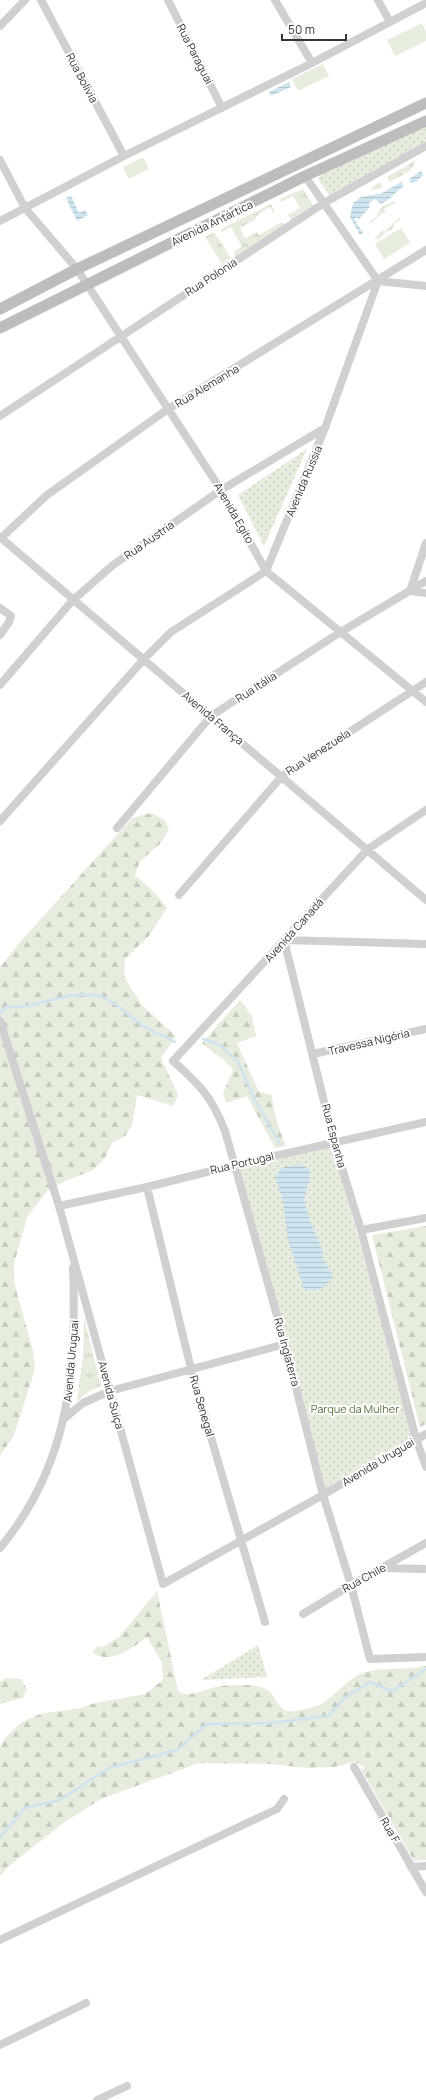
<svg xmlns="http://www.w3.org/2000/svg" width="426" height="2100" viewBox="0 0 426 2100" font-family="Manrope,sans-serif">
<defs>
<pattern id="grass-tufts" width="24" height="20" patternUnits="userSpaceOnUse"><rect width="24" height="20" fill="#e6ecde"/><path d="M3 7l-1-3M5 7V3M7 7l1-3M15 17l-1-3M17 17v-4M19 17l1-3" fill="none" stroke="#c6cbbf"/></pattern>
<pattern id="forest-firs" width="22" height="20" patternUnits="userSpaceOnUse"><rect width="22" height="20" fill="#e6ecde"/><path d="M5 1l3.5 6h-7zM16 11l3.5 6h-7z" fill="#c6cbbf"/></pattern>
<pattern id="park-dots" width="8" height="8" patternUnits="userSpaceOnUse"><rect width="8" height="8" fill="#e6ecde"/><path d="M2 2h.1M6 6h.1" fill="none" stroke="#c6cbbf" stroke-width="1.8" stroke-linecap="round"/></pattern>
<pattern id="garden-furrows" width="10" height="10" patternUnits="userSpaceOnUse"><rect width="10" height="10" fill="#e6ecde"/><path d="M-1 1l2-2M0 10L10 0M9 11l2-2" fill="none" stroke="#c6cbbf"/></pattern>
<pattern id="water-rules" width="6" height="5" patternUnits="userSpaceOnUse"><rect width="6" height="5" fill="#cee4ef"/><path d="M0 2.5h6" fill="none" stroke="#b1c4cd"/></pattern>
</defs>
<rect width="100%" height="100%" fill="#fff"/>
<path fill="url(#grass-tufts)" d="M416,160L411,170L390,182L387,177Z
M379,182L383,187L375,190L370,189Z
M303,189L313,205L291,220L288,215L300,208L293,196L281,202L280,199Z
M271,204L275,212L273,213L270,207L255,217L256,219L240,228L245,238L257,232L259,235L282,222L285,225L236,256L233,252L242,246L231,227L222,232L221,229Z
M214,232L231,258L222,264L205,237Z
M84,1318L101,1386L88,1392L77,1401L83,1355Z"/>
<path fill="url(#forest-firs)" d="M151,813L165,820L169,830L160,844L140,861L135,875L157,895L167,908L149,936L125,959L124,976L132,990L143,1006L176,1036L161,1058L178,1095L173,1106L137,1095L132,1125L125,1136L112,1143L105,1158L93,1170L61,1183L47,1191L27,1217L14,1264V1282L33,1351L35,1369L14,1435L0,1456V967L20,942L132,818Z
M240,1000L252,1016L256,1036L237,1043L259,1092L272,1095C273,1113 279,1129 286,1146L275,1148L247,1096L226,1103L223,1093L233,1070L225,1061L202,1043Z
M426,1226V1424L420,1427L372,1235Z
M157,1591L178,1691C189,1700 208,1687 221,1686C230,1685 240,1685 248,1685C255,1685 267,1688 271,1693C278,1702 281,1714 295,1711C306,1709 315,1708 324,1702C338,1693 349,1677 366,1672C385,1667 407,1670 426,1666V1860L414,1861L361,1769L366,1768L355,1762L333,1767L308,1768L268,1764L199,1763L101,1799L62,1824L8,1867L0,1876V1747L5,1738L20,1723L40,1714L81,1708L91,1704L145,1694L163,1680L162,1663L147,1637C132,1648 110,1666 92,1652L98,1646L102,1647L119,1637Z
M6,1678L21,1679L27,1689L23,1698L0,1704V1682Z"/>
<path fill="url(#park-dots)" d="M426,123V144L333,194L329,195L318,179L322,174Z
M307,449L264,546L238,495Z
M333,1147L414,1438L326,1490L239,1167Z
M258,1645L267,1677L201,1680Z"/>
<path fill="url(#garden-furrows)" d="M394,201L395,203L384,209L386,213H382L370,224V221L376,217L382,207Z
M399,218L400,220L395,223L392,229L386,232L379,239L374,238L383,230L385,231Z"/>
<path fill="#e6ecde" d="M422,23L426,32V41L395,56L387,40Z
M323,64L329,76L298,91L292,79Z
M143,157L149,169L129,179L123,167Z
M401,228L410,243L384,259L375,244Z"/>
<path fill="url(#water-rules)" d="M289,82L291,87L271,96L269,92Z
M421,171L423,175L417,181L411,183L409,179Z
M401,182L404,186C395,192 391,199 381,204L375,199L369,203L370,207L358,220L357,217L354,219L363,233L360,235L350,217L353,203L361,197L382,193Z
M71,196L79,213L85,210L88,215L77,221L66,198Z
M301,1164L310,1170L311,1174L304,1200L310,1220L322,1249L323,1259L333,1275C328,1287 317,1293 304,1289L288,1240L283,1201L275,1177L281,1168Z"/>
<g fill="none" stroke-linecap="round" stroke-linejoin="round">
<path stroke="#cee4ef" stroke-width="2.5" d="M0,1013L6,1007C35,1009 63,992 93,995C112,997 127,1015 142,1025C152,1032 164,1036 175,1042
M203,1039L220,1045L238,1062L255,1100L280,1144
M0,1837L25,1808L60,1800L109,1768L177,1750L207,1724L271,1723L328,1716L346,1697L370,1682L392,1691L426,1669"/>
<path stroke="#d0d0d0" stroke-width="8" d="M41,0L124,156
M168,0L222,108
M275,0L312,63
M378,0L390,22
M0,26L25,0
M0,160L25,208L77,269L221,490L266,571L426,702
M0,221L124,156L312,63L426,3
M378,281L426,286
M0,416L324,203L426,146
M0,537L426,900
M1,538L47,495L168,409L426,250
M426,543L410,591L426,593
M0,608L11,616L9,622L0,635
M0,685L72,601L113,565L221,490L325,428
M426,810L368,849L173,1061C200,1085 212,1097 225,1131L285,1344L323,1495L351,1585L370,1659L426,1657
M0,821L144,659L171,632L266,571L325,428L378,281L305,176
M117,828L211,716L339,633L426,581
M179,895L282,776L426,682
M284,940L334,1142L361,1230L416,1439L426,1467
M284,940L426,944
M0,1021L59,1206L163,1584L323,1495L426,1434
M313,1054L426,1029
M147,1187L191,1369L265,1622
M59,1206L147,1187L235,1165L426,1122
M361,1230L426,1218
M65,1418L83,1403L110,1391L285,1344
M0,1548C69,1465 77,1372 73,1268
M383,1568L426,1569
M303,1614L351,1585L426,1543
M354,1767L426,1892
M411,1867L426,1866
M0,1940L277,1809L284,1799
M0,2045L86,2003
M97,2100L127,2086"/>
<path stroke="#bdbdbd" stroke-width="11" d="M0,309L77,269L426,103
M0,328L305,176L426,121"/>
</g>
<g text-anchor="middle" stroke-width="4" stroke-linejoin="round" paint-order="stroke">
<g font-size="11" fill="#333" stroke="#fff">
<text transform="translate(195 54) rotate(63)" y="4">Rua Paraguai</text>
<text transform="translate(82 78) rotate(62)" y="4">Rua Bolívia</text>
<text transform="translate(212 223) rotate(-26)" y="4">Avenida Antártica</text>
<text transform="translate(211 277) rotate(-33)" y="4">Rua Polonia</text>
<text transform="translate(207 386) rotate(-31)" y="4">Rua Alemanha</text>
<text transform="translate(304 481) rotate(-67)" y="4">Avenida Russia</text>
<text transform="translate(234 513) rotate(60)" y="4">Avenida Egito</text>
<text transform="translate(149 540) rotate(-35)" y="4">Rua Austria</text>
<text transform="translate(256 687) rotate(-33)" y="4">Rua Itália</text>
<text transform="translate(213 718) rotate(40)" y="4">Avenida França</text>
<text transform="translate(318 752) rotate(-33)" y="4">Rua Venezuela</text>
<text transform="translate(294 930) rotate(-48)" y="4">Avenida Canadá</text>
<text transform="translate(369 1042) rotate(-13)" y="4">Travessa Nigéria</text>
<text transform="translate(334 1136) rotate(75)" y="4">Rua Espanha</text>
<text transform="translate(242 1163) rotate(-13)" y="4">Rua Portugal</text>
<text transform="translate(287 1352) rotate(75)" y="4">Rua Inglaterra</text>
<text transform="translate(71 1361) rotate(-85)" y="4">Avenida Uruguai</text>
<text transform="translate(111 1395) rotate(75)" y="4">Avenida Suiça</text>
<text transform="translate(202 1406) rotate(74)" y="4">Rua Senegal</text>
<text transform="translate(378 1462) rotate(-31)" y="4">Avenida Uruguai</text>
<text transform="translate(364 1578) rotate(-29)" y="4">Rua Chile</text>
<text transform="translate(390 1830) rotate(60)" y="4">Rua F</text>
</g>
<g font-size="11" fill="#58713d" stroke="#fff">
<text x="355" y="1413">Parque da Mulher</text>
</g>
</g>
<path d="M282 34v6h64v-6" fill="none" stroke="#333333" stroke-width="2"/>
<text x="288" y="34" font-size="12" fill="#333333" stroke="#ffffff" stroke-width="3" paint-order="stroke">50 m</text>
</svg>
